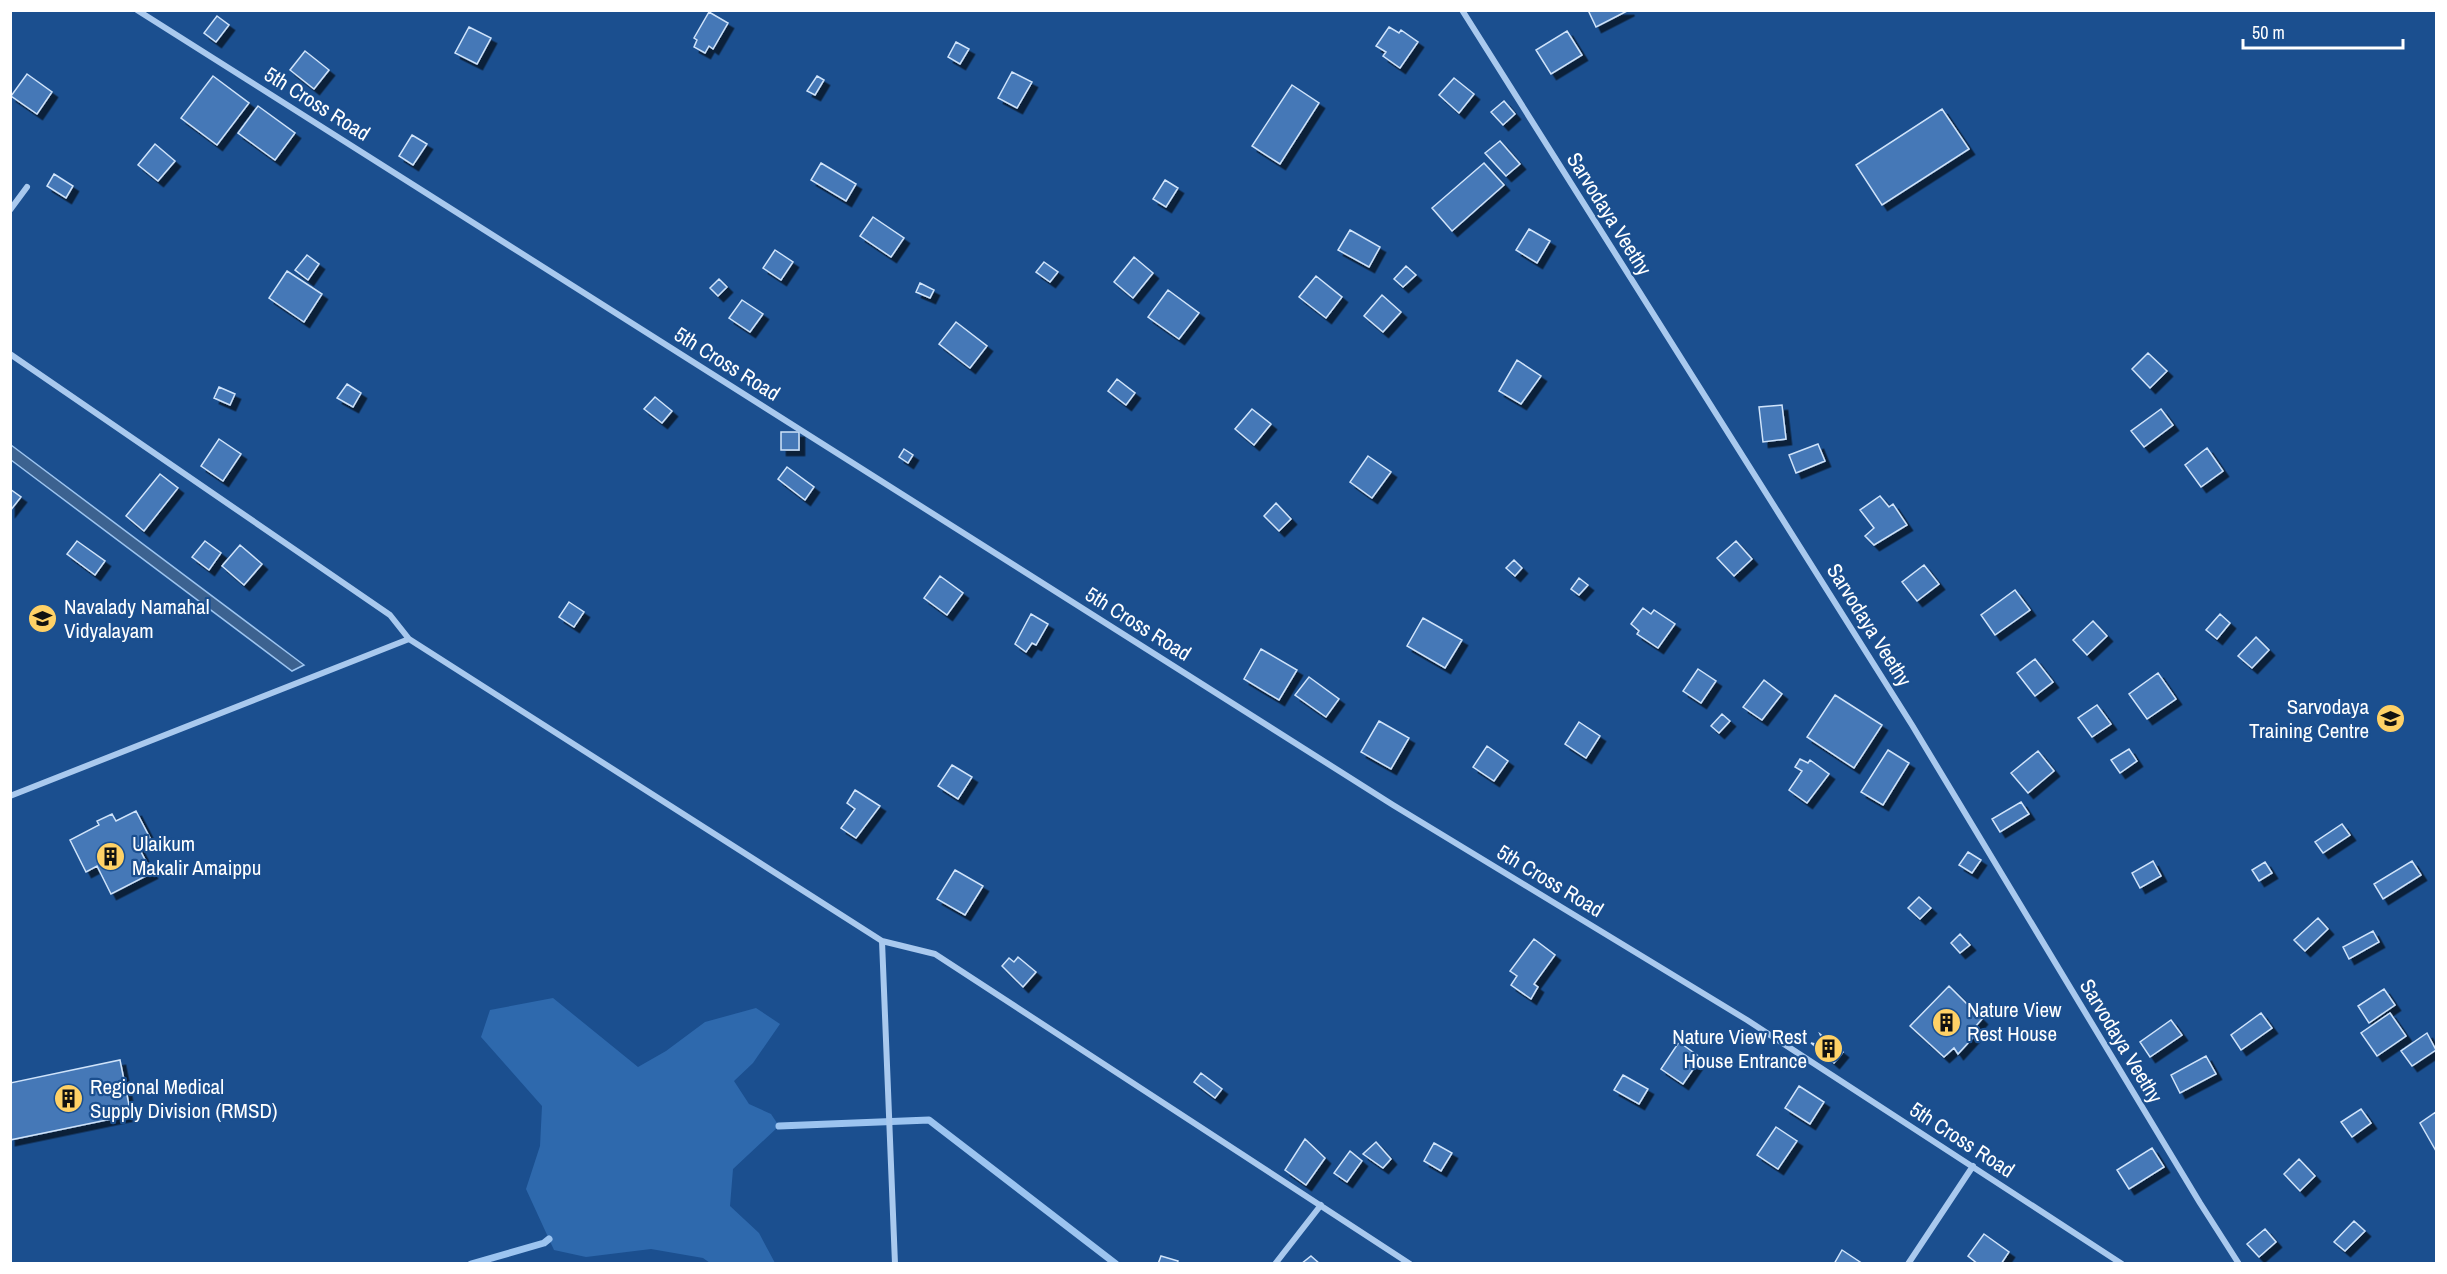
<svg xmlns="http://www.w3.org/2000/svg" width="2447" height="1274" viewBox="0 0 2447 1274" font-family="'Archivo Narrow',sans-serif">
<defs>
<filter id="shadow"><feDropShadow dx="5.5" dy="5.5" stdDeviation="0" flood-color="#0009"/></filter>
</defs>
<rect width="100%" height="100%" fill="#1b4f8f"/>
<path fill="#2e69ad" d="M553,998L638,1067L666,1051L705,1022L756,1008L780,1024L753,1063L734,1081L749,1104L771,1114L779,1126L733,1169L730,1206L759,1233L775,1263H710L703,1258L651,1249L586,1257L554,1250L526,1189L540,1146L542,1106L481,1037L490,1010Z"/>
<path fill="#3c6290" stroke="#9cc4f0" stroke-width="1.5" d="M11,445L304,665L292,671L11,460Z"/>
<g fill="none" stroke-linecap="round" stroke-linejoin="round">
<path stroke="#9cc4f0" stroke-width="7" d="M779,1126L929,1120L1116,1264
M471,1264L544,1243L549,1239"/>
</g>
<path fill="#4478b7" stroke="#cfe3fa" stroke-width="1.5" filter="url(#shadow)" d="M1588,10H1629L1596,27Z
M709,12L728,23L713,49L709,46L705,53L694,47L697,40L694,38Z
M217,16L229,25L216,42L204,33Z
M469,27L491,38L477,64L455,53Z
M1389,27L1399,33L1401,30L1418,42L1400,68L1383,56L1386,52L1376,46Z
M1567,31L1582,55L1551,74L1536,50Z
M956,42L969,49L960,64L948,57Z
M305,51L329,70L314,89L290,70Z
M1012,72L1032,82L1017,108L998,98Z
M27,74L52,92L37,114L11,96Z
M213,76L249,103L217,145L181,118Z
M817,76L824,80L815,95L807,91Z
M1454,78L1474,94L1459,113L1439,95Z
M1292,85L1319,103L1280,164L1252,146Z
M1504,101L1515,114L1503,125L1491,112Z
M258,106L295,133L275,160L238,133Z
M1942,109L1969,149L1882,205L1856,165Z
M412,135L427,144L413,165L399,156Z
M1500,141L1520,164L1506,176L1485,153Z
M155,144L175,161L158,181L138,165Z
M821,163L856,184L846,201L811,180Z
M1484,163L1504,185L1452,231L1432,208Z
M54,174L73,186L66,198L47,186Z
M1165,180L1178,188L1166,207L1153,199Z
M873,217L904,238L891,257L860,236Z
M1529,229L1550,241L1537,263L1516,250Z
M1350,230L1380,247L1369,267L1338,250Z
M775,250L793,262L781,280L763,268Z
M307,255L319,264L308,280L295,270Z
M1134,257L1153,273L1133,298L1114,282Z
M1044,262L1058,272L1050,282L1036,272Z
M1406,266L1416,275L1403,287L1394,279Z
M287,271L322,294L304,322L269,298Z
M1316,276L1342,297L1326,318L1299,297Z
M719,279L727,287L718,296L710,288Z
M920,283L934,290L930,298L916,292Z
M1168,290L1199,313L1179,339L1148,317Z
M1382,295L1401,312L1383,332L1364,316Z
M742,300L763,314L750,332L729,318Z
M956,322L987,346L970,368L939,344Z
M2148,353L2167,371L2150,388L2132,369Z
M1517,360L1541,376L1521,404L1499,391Z
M1117,379L1135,393L1126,405L1108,391Z
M347,384L361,393L353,407L337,398Z
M219,387L235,394L230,405L214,398Z
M655,397L672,411L662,423L644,409Z
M1782,405L1786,439L1763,442L1759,407Z
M1252,409L1271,424L1254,445L1235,429Z
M2161,409L2173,425L2144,447L2131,431Z
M781,432H799V450H781Z
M219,439L241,454L223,481L201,466Z
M1818,444L1825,461L1796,473L1789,455Z
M2207,448L2223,471L2201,487L2185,465Z
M904,449L913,455L908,463L899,457Z
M1368,456L1391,472L1372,498L1350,482Z
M787,467L814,487L805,500L778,479Z
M160,474L178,488L144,531L126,516Z
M10,489L21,497L10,511Z
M1880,496L1889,507L1893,504L1907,525L1874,545L1865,536L1874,528L1860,510Z
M1276,503L1291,519L1279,531L1264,516Z
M77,541L105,561L95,575L67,554Z
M205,541L221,553L209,570L192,557Z
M1736,541L1752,559L1734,576L1717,558Z
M240,545L262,564L244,585L222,566Z
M1514,560L1522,568L1515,576L1506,568Z
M1924,565L1939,584L1917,601L1902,582Z
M940,576L963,593L947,615L924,598Z
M1579,578L1588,585L1579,595L1571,589Z
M2015,590L2030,610L1995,635L1981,615Z
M569,602L584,612L574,627L559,617Z
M1643,608L1651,614L1654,610L1675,624L1658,648L1637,634L1639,631L1631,624Z
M1031,614L1048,624L1036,645L1032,643L1026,652L1015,644Z
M2220,614L2230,623L2217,639L2206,630Z
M1423,618L1462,640L1445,668L1407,646Z
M2093,621L2107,636L2087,655L2073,640Z
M2256,637L2269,650L2252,668L2238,656Z
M1261,649L1297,670L1279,700L1244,679Z
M2035,659L2053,682L2035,696L2017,673Z
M1698,669L1716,681L1701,703L1683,691Z
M2158,673L2176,699L2147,719L2129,694Z
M1309,677L1339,699L1326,717L1295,695Z
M1764,680L1782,694L1762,720L1743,707Z
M1835,695L1882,725L1854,768L1807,737Z
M2097,705L2111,724L2092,737L2078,718Z
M1722,714L1730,721L1719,733L1711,726Z
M1379,721L1409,738L1391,769L1361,752Z
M1579,722L1600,736L1586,758L1565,744Z
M1487,746L1508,761L1494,781L1473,767Z
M2129,749L2137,761L2120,773L2111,760Z
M1888,750L1909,763L1883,805L1861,792Z
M2038,751L2054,771L2028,793L2011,773Z
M1800,759L1808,763L1810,760L1829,774L1807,803L1789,790L1802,771L1795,767Z
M952,765L972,777L958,799L938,786Z
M855,790L880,806L856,838L841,828L855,809L847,803Z
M2021,802L2029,814L2000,832L1992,819Z
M136,811L151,840L138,846L152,873L111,894L97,866L86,872L70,840L99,825L97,821L112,814L116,821Z
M2342,824L2350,835L2323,853L2315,842Z
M1968,852L1981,860L1972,873L1959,865Z
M2153,861L2161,876L2140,888L2132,873Z
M2412,861L2421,875L2383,899L2374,884Z
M2265,862L2272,873L2259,881L2252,870Z
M955,870L983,886L965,915L937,899Z
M1919,897L1931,908L1920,919L1908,908Z
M2318,918L2328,929L2305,951L2294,940Z
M2373,931L2379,942L2349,959L2343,947Z
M1960,934L1970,945L1960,953L1951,943Z
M1534,939L1555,955L1534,984L1538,987L1531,999L1511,985L1517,976L1510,971Z
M1018,957L1036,972L1023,987L1002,966L1009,958L1014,962Z
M1949,986L1982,1019L1975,1027L1980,1030L1958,1054L1954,1048L1944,1057L1910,1026Z
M2384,989L2395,1005L2369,1023L2358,1006Z
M2261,1013L2272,1028L2241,1050L2231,1035Z
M2390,1013L2406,1036L2377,1056L2361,1033Z
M2171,1020L2182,1035L2150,1057L2140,1042Z
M2427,1033L2436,1050L2412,1066L2401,1051Z
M1820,1034L1843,1052L1834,1063L1811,1043L1825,1046Z
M1679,1042L1701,1058L1683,1084L1661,1069Z
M2206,1056L2216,1074L2180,1093L2171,1075Z
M120,1060L131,1115L10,1140V1083Z
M1201,1073L1222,1089L1215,1098L1194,1082Z
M1623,1075L1648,1089L1639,1104L1614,1090Z
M1799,1086L1824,1102L1810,1124L1785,1108Z
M2361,1109L2371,1123L2352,1137L2341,1122Z
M2436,1112V1151L2420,1123Z
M1776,1127L1797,1141L1778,1169L1757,1155Z
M1305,1139L1325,1158L1306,1185L1285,1170Z
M1376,1142L1391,1159L1383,1168L1363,1154Z
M1434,1143L1452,1153L1441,1171L1424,1161Z
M2152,1148L2164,1167L2129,1189L2117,1170Z
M1350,1151L1362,1161L1347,1182L1334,1173Z
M2299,1159L2315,1176L2300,1191L2284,1174Z
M2354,1221L2365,1231L2345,1251L2334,1242Z
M2265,1229L2276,1242L2259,1257L2247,1244Z
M1984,1234L2009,1252L2001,1264H1978L1968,1256Z
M1842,1250L1863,1264H1834Z
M1161,1256L1178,1261L1177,1264H1158Z
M1311,1256L1320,1264H1301Z"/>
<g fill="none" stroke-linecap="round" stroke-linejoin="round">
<path stroke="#a9c9ee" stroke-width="6" d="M137,10L1393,805L1747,1020L2122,1264
M1462,10L1912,725L2200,1203L2239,1264
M10,210L27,187
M10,354L390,615L409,639L882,941L935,954L1410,1264
M10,796L409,639
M882,941L895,1264
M1275,1264L1321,1205
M1908,1264L1973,1166"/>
</g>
<defs>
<symbol id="school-disc" viewBox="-11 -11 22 22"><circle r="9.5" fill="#ffd166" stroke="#1b4f8f"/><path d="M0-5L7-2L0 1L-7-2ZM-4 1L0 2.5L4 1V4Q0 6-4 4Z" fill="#111"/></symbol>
<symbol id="building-disc" viewBox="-11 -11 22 22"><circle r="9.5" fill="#ffd166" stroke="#1b4f8f"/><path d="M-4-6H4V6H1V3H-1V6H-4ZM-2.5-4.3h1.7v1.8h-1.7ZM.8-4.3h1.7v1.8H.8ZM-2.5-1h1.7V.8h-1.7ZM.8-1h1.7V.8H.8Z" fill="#111"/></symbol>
</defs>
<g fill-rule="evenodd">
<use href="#school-disc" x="26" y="602" width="33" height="33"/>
<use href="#school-disc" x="2374" y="702" width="33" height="33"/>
<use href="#building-disc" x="94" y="840" width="33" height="33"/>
<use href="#building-disc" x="1930" y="1006" width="33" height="33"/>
<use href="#building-disc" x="1812" y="1032" width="33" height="33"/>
<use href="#building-disc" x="52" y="1082" width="33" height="33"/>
</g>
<g text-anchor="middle" stroke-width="4.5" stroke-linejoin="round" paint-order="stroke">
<g font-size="21" fill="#fff" stroke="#1b4f8f">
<text transform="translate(317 104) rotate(32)" y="7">5th Cross Road</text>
<text transform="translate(1609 214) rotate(58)" y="7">Sarvodaya Veethy</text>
<text transform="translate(727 364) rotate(32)" y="7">5th Cross Road</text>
<text transform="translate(1138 624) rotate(32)" y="7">5th Cross Road</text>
<text transform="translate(1869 625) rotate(58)" y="7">Sarvodaya Veethy</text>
<text transform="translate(1550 881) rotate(31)" y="7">5th Cross Road</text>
<text transform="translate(2121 1041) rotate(59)" y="7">Sarvodaya Veethy</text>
<text transform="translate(1962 1140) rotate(33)" y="7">5th Cross Road</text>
</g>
<g font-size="21" fill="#fff" stroke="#1b4f8f" text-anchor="start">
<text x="64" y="614">Navalady Namahal<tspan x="64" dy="24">Vidyalayam</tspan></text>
<text x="2369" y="714" text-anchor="end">Sarvodaya<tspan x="2369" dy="24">Training Centre</tspan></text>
<text x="132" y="851">Ulaikum<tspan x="132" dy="24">Makalir Amaippu</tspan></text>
<text x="1967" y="1017">Nature View<tspan x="1967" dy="24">Rest House</tspan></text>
<text x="1807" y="1044" text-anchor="end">Nature View Rest<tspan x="1807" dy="24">House Entrance</tspan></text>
<text x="90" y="1094">Regional Medical<tspan x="90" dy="24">Supply Division (RMSD)</tspan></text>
</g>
</g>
<rect width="2447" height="1274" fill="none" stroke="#ffffff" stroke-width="24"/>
<path d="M2243 39v9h160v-9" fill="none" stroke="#ffffff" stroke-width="3"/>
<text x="2252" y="39" font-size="18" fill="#ffffff" stroke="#1b4f8f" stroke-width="4.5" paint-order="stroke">50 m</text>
</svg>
